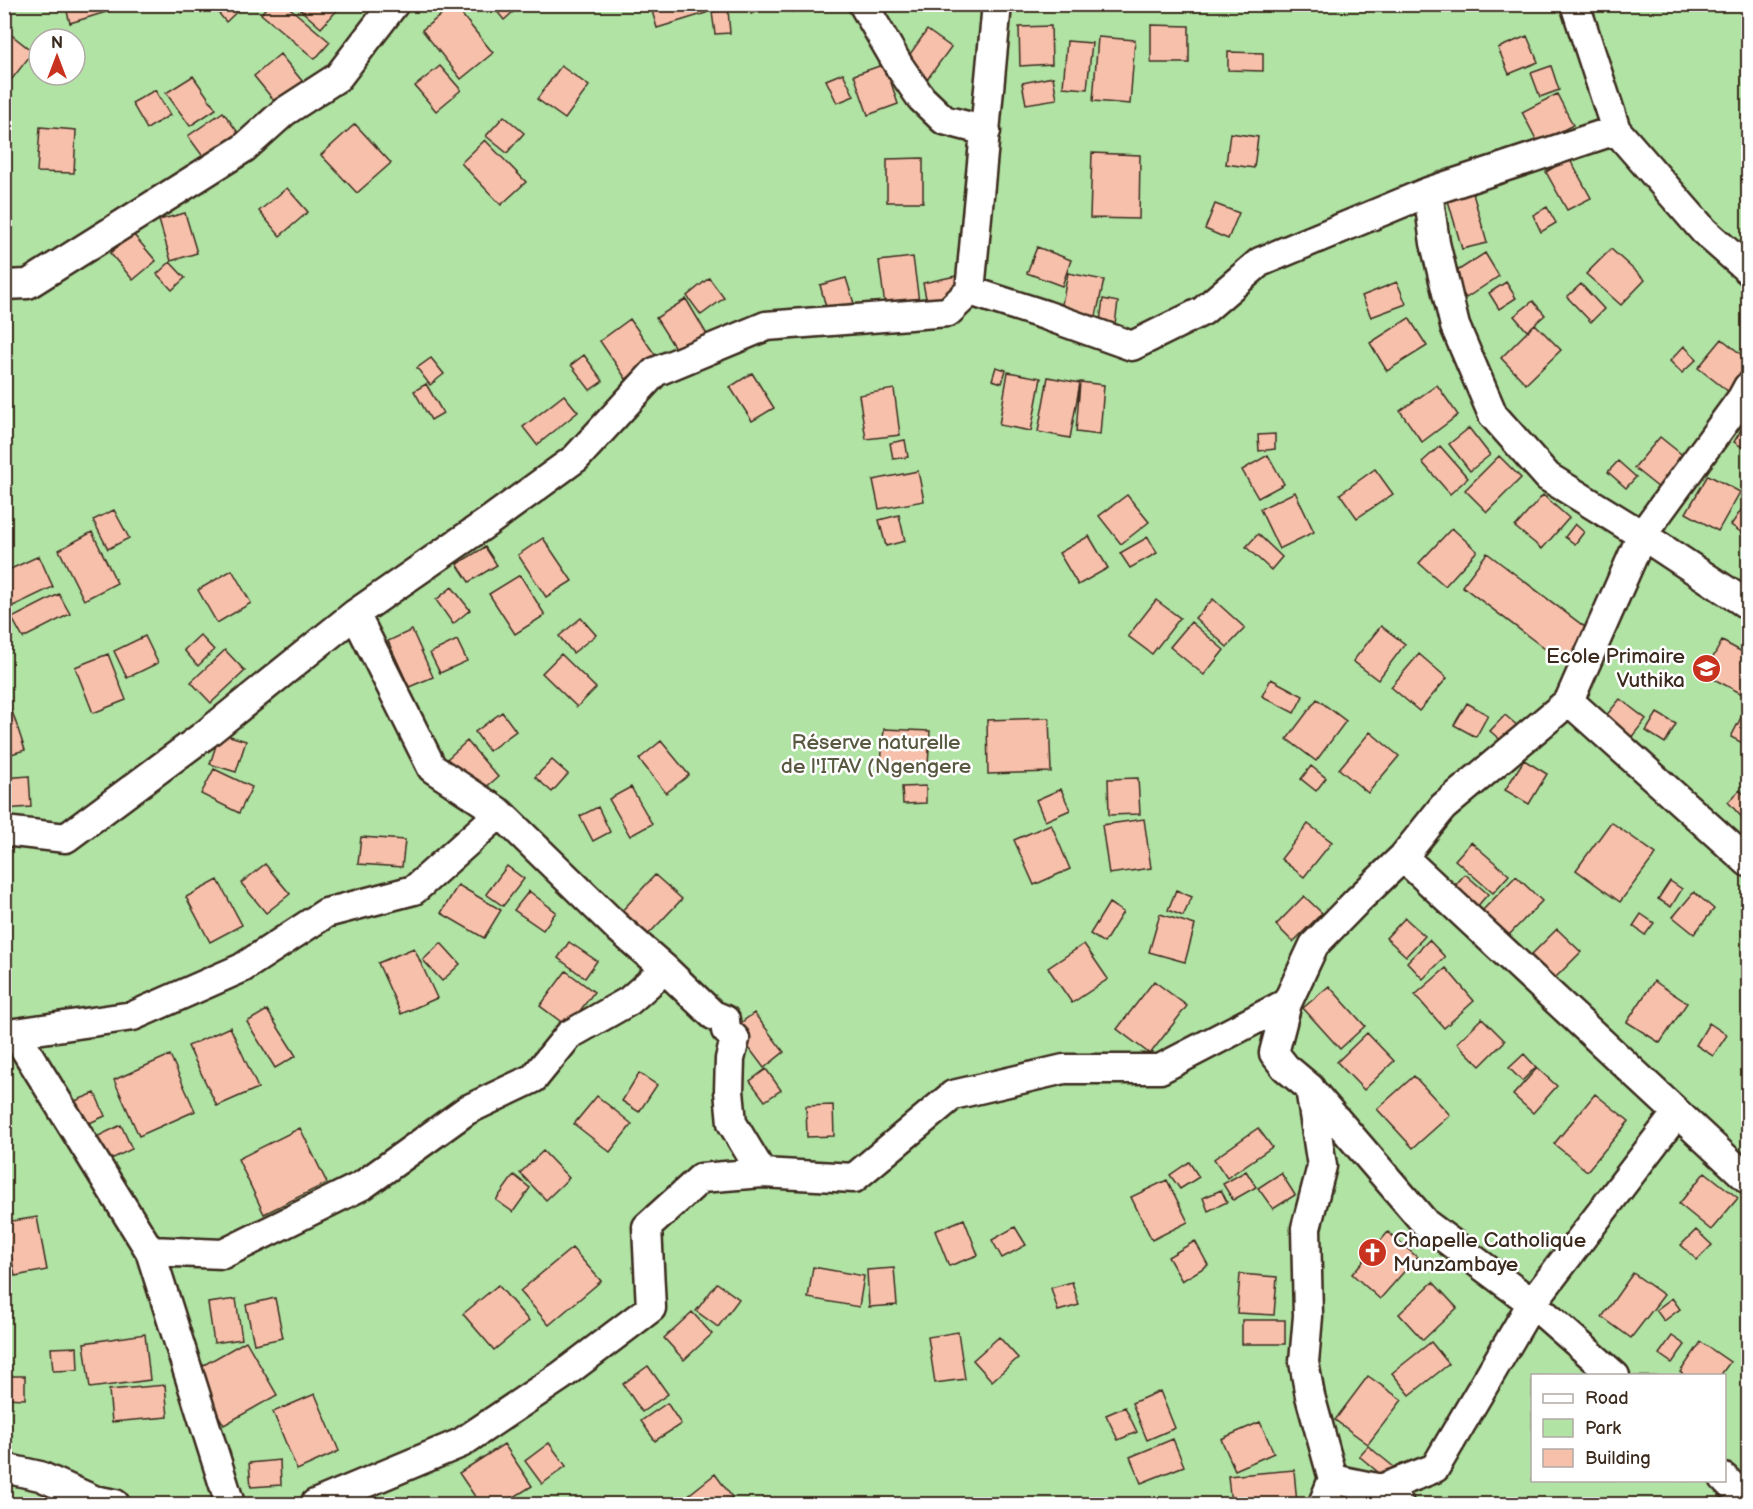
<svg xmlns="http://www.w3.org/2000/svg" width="1753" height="1509" viewBox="0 0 1753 1509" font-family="'Balsamiq Sans',sans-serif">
<rect width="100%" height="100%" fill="#fdece6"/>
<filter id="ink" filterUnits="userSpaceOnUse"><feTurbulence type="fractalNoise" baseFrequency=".0167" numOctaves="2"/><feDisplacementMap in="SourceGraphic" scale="12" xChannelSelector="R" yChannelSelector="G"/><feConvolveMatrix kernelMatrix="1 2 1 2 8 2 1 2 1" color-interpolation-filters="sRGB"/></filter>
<g filter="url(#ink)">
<path fill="#b0e3a4" stroke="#768661" stroke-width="1.5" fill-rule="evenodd" d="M5,5H1748V1504H5ZM39,39H75V75H39ZM1532,1376H1724V1480H1532Z"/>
<path fill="#f7c0aa" stroke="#3b2a1e" stroke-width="1.5" d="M65,4H126V6L70,23Z
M177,4H198L182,13Z
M211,4H245L226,22Z
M269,4H285L330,42L315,59L261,14Z
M294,4H339L341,6L321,28Z
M491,4H522L504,20Z
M650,4H703L706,13L657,28Z
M747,4H775L751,14Z
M790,4H810L792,12Z
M454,5L493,53L461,79L422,30Z
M728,10L730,33L715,34L712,12Z
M1151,25L1189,26V63H1151Z
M1051,26L1052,64L1020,66L1019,27Z
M4,29L33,52L12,79L4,72Z
M927,30L951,47L926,81L903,64Z
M1527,36L1538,62L1509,74L1498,48Z
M1098,37L1135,40L1130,104L1093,101Z
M1067,41L1092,43L1087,89L1063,87Z
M1228,52L1263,53V71L1228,70Z
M280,54L307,87L280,108L254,76Z
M885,64L898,104L868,115L854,75Z
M440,66L461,90L436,111L415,86Z
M561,66L589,86L565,119L537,99Z
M1551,66L1559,90L1540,97L1531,73Z
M843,73L854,96L837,103L826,80Z
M193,76L216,109L190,126L166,93Z
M1053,77L1057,99L1026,104L1022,83Z
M155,90L170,115L147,129L132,103Z
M1557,94L1573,125L1538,143L1522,112Z
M223,112L242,138L207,162L188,136Z
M504,116L524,133L507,153L486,136Z
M355,124L391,163L357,193L321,155Z
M40,127L76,130L74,173L37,172Z
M1230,133L1258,137L1254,168L1226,164Z
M485,140L526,182L501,205L461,163Z
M1092,153L1140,155L1139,219L1090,218Z
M923,158V202H887V159Z
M1569,158L1591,198L1567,210L1546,172Z
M287,188L308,212L280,236L259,211Z
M1472,190L1487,243L1462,249L1447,197Z
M1215,204L1239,213L1228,239L1205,229Z
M1547,207L1556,223L1541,232L1533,215Z
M185,213L197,253L171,261L159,220Z
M133,234L156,261L133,280L110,253Z
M1037,247L1071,260L1062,286L1027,273Z
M1611,249L1645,280L1621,305L1586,274Z
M1485,253L1499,276L1466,298L1451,275Z
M913,257L919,302L885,306L879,261Z
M170,262L185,278L172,290L157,274Z
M1068,273L1104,280L1096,316L1061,309Z
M956,276L960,295L927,303L923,283Z
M709,278L724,298L701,315L687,296Z
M846,278L856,310L829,318L820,285Z
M1397,282L1406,304L1371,317L1362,296Z
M1506,282L1516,298L1499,309L1489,293Z
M1581,284L1604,309L1591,322L1567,297Z
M686,299L709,338L680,356L656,318Z
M1103,299L1118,302L1115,324L1100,322Z
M1533,301L1545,315L1527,331L1514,316Z
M1409,318L1427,346L1387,371L1370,343Z
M630,319L658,359L626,379L600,341Z
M1535,324L1561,350L1526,384L1501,358Z
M1722,339L1748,360V367L1729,392L1698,368Z
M1684,346L1697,359L1682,373L1670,361Z
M584,355L603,381L590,390L571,365Z
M431,358L444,374L430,385L417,368Z
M996,367L1006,370L1002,383L992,380Z
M1008,372L1041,378L1031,431L999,425Z
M752,373L774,408L752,421L730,387Z
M1048,377L1080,383L1070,438L1038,432Z
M1080,382L1104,385L1100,435L1076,432Z
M426,384L443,413L431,420L414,391Z
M1437,385L1458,415L1422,442L1400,411Z
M894,389L900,435L866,439L859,395Z
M564,395L578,412L537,445L523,427Z
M1748,418V451L1734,442Z
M1469,428L1490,455L1470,471L1449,444Z
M1275,434V449L1259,451L1258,435Z
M1660,437L1690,461L1664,492L1634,468Z
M905,440L908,457L893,459L890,443Z
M1440,446L1468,478L1450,494L1422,462Z
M1268,455L1284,484L1258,498L1242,470Z
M1499,456L1521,478L1487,512L1465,490Z
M1618,461L1636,477L1626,488L1608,472Z
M1375,469L1393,494L1357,518L1340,494Z
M918,471L924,501L879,509L873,480Z
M1708,475L1740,492L1718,531L1686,513Z
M1295,492L1314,532L1279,549L1260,509Z
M1127,495L1149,522L1121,544L1099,516Z
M1543,495L1569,518L1542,549L1515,527Z
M1748,500V537L1731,525Z
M114,510L129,538L108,549L93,520Z
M899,515L905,541L886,546L879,520Z
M1575,524L1584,532L1575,544L1565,537Z
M1452,528L1477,551L1445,586L1419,563Z
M92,532L117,583L84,600L59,550Z
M1258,534L1282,557L1271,570L1246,547Z
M1089,536L1108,568L1078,585L1059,553Z
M1148,537L1157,553L1130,568L1120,553Z
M543,538L572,581L546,597L518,555Z
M485,547L497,565L469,582L457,564Z
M1487,553L1590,631L1565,664L1462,586Z
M39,556L53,587L11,607L4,594V572Z
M232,570L251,603L217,623L198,590Z
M520,575L545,615L515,634L489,594Z
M452,587L470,610L453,624L436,600Z
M59,594L70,614L23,638L12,618Z
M1213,599L1245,628L1227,647L1195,618Z
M1156,600L1180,618L1152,654L1128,636Z
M581,618L596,635L573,653L559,636Z
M1191,622L1224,650L1204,675L1170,647Z
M1381,626L1405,644L1378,680L1353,661Z
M412,630L433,677L409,687L388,641Z
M200,635L214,650L198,666L184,650Z
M145,636L158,663L127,678L114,651Z
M457,640L467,661L440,673L430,653Z
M1722,641L1748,655V697L1704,674Z
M225,650L245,671L211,703L191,682Z
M108,654L126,700L93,713L75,667Z
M561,654L596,688L577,707L542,673Z
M1419,654L1447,678L1419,711L1391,687Z
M1271,679L1303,696L1294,713L1262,696Z
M1317,699L1346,721L1316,761L1287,739Z
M1620,699L1646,719L1626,744L1599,724Z
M1467,703L1488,715L1476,737L1454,725Z
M1748,704V746L1731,737Z
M12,711L25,750L4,756V714Z
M502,712L516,731L489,751L475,732Z
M1657,713L1676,724L1665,743L1646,731Z
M1505,715L1519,727L1505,744L1490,731Z
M1049,718L1051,772L988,774L987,720Z
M884,729L930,731L928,766L881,763Z
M1370,732L1399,756L1368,793L1339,769Z
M220,733L246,741L236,772L210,764Z
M467,741L498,777L478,794L447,759Z
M661,741L689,775L666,793L639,759Z
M552,760L568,774L552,792L535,777Z
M1524,760L1547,774L1529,804L1505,790Z
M1311,766L1326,778L1316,791L1301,779Z
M214,769L252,787L239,813L201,794Z
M29,776L31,807L4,809V778Z
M1138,778L1140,814L1109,815L1108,779Z
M926,786V803L903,804L902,787Z
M631,787L652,824L630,836L609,799Z
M1061,789L1070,810L1045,821L1036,800Z
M1740,790L1748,799V820L1746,822L1728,802Z
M598,807L610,832L593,841L580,816Z
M1144,819L1151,868L1109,874L1102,825Z
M1611,822L1656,854L1620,902L1576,870Z
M1051,824L1070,869L1034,885L1014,840Z
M1308,824L1332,842L1304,877L1281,859Z
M361,837L405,840L402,867L358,864Z
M1471,842L1509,875L1493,893L1455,860Z
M265,864L290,894L266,913L241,883Z
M507,866L524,879L503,906L486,894Z
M1465,874L1488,894L1475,909L1452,889Z
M655,875L682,899L645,938L619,914Z
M1516,876L1542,901L1506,938L1480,913Z
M218,880L242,925L210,942L186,897Z
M1670,881L1682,889L1671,907L1658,899Z
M458,885L501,910L484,938L441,913Z
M1176,890L1192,897L1183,916L1168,910Z
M529,891L556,912L543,930L514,910Z
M1694,892L1714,909L1694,934L1673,917Z
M1304,896L1322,913L1293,942L1276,925Z
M1109,903L1123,912L1104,943L1090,934Z
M1160,914L1195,925L1185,962L1149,952Z
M1641,914L1654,923L1645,935L1633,926Z
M1405,918L1425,936L1406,956L1386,938Z
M1557,929L1581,952L1554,979L1530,956Z
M1429,940L1445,957L1423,979L1407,962Z
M569,942L597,961L585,978L558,958Z
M441,943L460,964L442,981L423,960Z
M1084,944L1108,979L1072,1003L1048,968Z
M414,948L437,998L401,1014L378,963Z
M1446,968L1474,1001L1444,1028L1415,995Z
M566,971L594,992L568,1027L540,1006Z
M1154,981L1187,1006L1150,1054L1117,1029Z
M1654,981L1687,1003L1660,1043L1627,1022Z
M1329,986L1365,1026L1340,1049L1303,1008Z
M267,1010L296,1056L275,1068L247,1022Z
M754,1013L784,1052L764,1068L734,1028Z
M1482,1018L1505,1041L1480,1066L1457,1043Z
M1709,1023L1727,1035L1713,1056L1696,1045Z
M230,1027L258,1088L217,1106L188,1046Z
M1367,1033L1394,1061L1364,1090L1337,1062Z
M1524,1054L1536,1067L1522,1081L1509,1068Z
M170,1055L195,1111L139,1136L114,1080Z
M1537,1068L1557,1086L1533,1113L1513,1095Z
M766,1069L781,1090L765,1101L750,1081Z
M639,1073L657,1085L639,1112L622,1101Z
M1414,1076L1450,1115L1413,1148L1377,1109Z
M95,1093L105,1116L85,1125L75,1101Z
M1595,1094L1629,1121L1587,1171L1554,1144Z
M597,1096L632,1124L610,1152L574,1124Z
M833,1105L834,1136L807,1137L806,1106Z
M121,1125L132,1149L99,1165L88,1141Z
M300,1128L327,1183L264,1214L238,1159Z
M1258,1128L1272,1147L1227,1178L1214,1159Z
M543,1151L569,1178L546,1200L520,1173Z
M1189,1162L1199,1177L1180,1189L1170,1175Z
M1246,1171L1256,1187L1233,1200L1223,1184Z
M1705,1172L1738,1198L1711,1230L1679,1204Z
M1281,1173L1295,1195L1273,1209L1258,1188Z
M514,1175L530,1188L513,1212L496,1200Z
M1167,1180L1188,1222L1152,1240L1131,1197Z
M1221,1190L1227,1202L1208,1211L1203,1198Z
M37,1217L47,1270L15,1276L5,1222Z
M964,1219L978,1255L949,1266L935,1231Z
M1015,1227L1026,1245L1002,1258L992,1240Z
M1696,1230L1712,1245L1697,1260L1681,1245Z
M1388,1232L1417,1257L1380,1299L1352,1274Z
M1195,1241L1208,1265L1182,1281L1168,1257Z
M572,1248L601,1281L549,1325L520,1291Z
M813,1267L864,1276L859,1307L808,1298Z
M894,1268L897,1305L869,1307L867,1270Z
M1633,1273L1664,1295L1631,1338L1602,1317Z
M1240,1274L1277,1277L1274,1315L1237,1313Z
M1072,1282L1079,1305L1058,1311L1051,1288Z
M1433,1282L1457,1308L1423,1340L1399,1314Z
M717,1283L739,1299L718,1327L696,1311Z
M498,1285L529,1321L494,1350L463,1314Z
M275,1298L283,1338L254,1344L246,1305Z
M1672,1298L1680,1309L1664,1321L1656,1310Z
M236,1299L242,1339L214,1343L208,1303Z
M692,1312L712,1334L684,1360L664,1338Z
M1242,1320H1285V1344H1242Z
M958,1332L965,1379L935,1383L928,1337Z
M145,1334L150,1380L90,1388L84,1343Z
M1672,1336L1685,1345L1672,1363L1659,1354Z
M999,1337L1018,1358L992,1381L973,1360Z
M246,1341L277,1395L224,1425L193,1371Z
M1431,1342L1449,1364L1410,1395L1392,1373Z
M1701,1342L1730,1362L1720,1376H1685L1680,1372Z
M77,1347L78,1370L53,1371L51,1348Z
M648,1366L668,1394L642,1412L623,1384Z
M4,1376H25V1399L4,1398Z
M1368,1376L1402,1400L1368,1444L1335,1420Z
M165,1385L168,1417L112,1422L109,1390Z
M1160,1391L1175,1428L1147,1440L1132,1403Z
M315,1394L339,1451L297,1470L273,1412Z
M667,1403L681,1424L655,1441L641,1421Z
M1125,1407L1137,1432L1118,1440L1106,1415Z
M1260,1422L1274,1453L1235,1470L1221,1439Z
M1173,1439L1184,1466L1141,1483L1130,1457Z
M549,1443L566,1466L542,1484L525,1461Z
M504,1444L532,1486L503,1504H480L459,1473Z
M1368,1446L1394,1467L1385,1478L1359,1456Z
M280,1460L281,1485L251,1487L249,1463Z
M1294,1470L1297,1504H1231L1228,1476Z
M715,1474L732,1497L723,1504H677Z"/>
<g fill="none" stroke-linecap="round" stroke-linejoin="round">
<defs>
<path id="street" d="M863,4L899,66L921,98L944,120L986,131
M1575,4L1616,130L1704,231L1748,270
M1428,192L1435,243L1455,326L1493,415L1548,477L1642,535L1748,605
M4,285L28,284L244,148L284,112L338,77L394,4
M970,291L997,4
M355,614L432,768L500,813L617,927L665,969L713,1015L725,1020L726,1030L735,1039L730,1059L729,1091L732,1123L762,1173
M1569,701L1748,862
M4,831L66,838L206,734L355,614L488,522L576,458L655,372L766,326L948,312L970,291L1045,315L1132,346L1203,311L1260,262L1428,192L1616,130
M1403,857L1748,1179
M15,1033L133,1016L242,968L326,913L414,890L500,813
M4,1035L15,1033L150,1251L230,1504
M1311,1090L1426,1224L1532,1303L1615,1376
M150,1251L223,1254L363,1185L467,1110L534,1078L569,1035L629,1001L665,969
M4,1468L40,1476L94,1500L115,1504
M1724,1478L1748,1502
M1381,1489L1435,1468L1532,1303L1677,1113
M315,1504L461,1443L561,1376L651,1308L647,1227L701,1178L762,1173L854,1178L953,1095L1064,1069H1160L1287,1003
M1323,1504L1333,1479
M1399,1504L1381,1489L1333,1479L1310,1396L1304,1362L1308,1316L1306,1228L1322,1166L1310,1088L1285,1067L1274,1053L1287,1003L1314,945L1358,900L1403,857L1443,807L1569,701L1642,535L1742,398L1748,387"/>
</defs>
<use href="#street" stroke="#3b2a1e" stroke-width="33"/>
<use href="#street" stroke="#fff" stroke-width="28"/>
</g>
</g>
<defs>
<symbol id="school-disc" viewBox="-11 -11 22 22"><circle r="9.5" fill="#c8321e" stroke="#fff"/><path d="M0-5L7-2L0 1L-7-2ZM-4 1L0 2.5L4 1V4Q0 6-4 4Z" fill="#fff"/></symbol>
<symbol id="church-disc" viewBox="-11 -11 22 22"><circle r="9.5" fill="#c8321e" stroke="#fff"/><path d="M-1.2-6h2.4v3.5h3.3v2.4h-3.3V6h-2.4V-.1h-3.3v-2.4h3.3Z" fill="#fff"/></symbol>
</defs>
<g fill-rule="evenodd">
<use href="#school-disc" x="1690" y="652" width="33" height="33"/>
<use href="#church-disc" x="1356" y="1236" width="33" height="33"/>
</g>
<g text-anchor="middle" stroke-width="5" stroke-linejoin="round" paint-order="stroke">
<g font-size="21" fill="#3b2a1e" stroke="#fff" text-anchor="end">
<text x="1685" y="663">Ecole Primaire<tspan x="1685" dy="24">Vuthika</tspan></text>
<text x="1393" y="1247" text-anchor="start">Chapelle Catholique<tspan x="1393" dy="24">Munzambaye</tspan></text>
</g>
<g font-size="21" fill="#585840" stroke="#fff">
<text x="876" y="749">Réserve naturelle<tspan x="876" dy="24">de l'ITAV (Ngengere</tspan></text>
</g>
</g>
<rect width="1753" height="1509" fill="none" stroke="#fff" stroke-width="24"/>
<rect x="12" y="12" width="1729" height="1485" fill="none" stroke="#3b2a1e" stroke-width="2" filter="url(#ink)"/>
<rect x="1531" y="1374" width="195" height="108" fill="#ffffff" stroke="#b1aaa5" stroke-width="1.5"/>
<rect x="1543" y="1394" width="30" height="9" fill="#ffffff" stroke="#b1aaa5" stroke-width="1.5"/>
<text x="1585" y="1404" font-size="18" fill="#3b2a1e">Road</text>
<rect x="1543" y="1419" width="30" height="18" fill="#b0e3a4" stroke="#b1aaa5" stroke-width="1.5"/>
<text x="1585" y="1434" font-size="18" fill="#3b2a1e">Park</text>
<rect x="1543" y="1449" width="30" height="18" fill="#f7c0aa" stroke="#b1aaa5" stroke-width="1.5"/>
<text x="1585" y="1464" font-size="18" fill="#3b2a1e">Building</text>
<g transform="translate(57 57)"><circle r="28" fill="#ffffff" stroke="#b1aaa5" stroke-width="1.5"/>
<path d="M0-4.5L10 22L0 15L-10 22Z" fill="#c8321e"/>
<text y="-9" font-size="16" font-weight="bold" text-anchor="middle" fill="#3b2a1e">N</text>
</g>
</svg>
